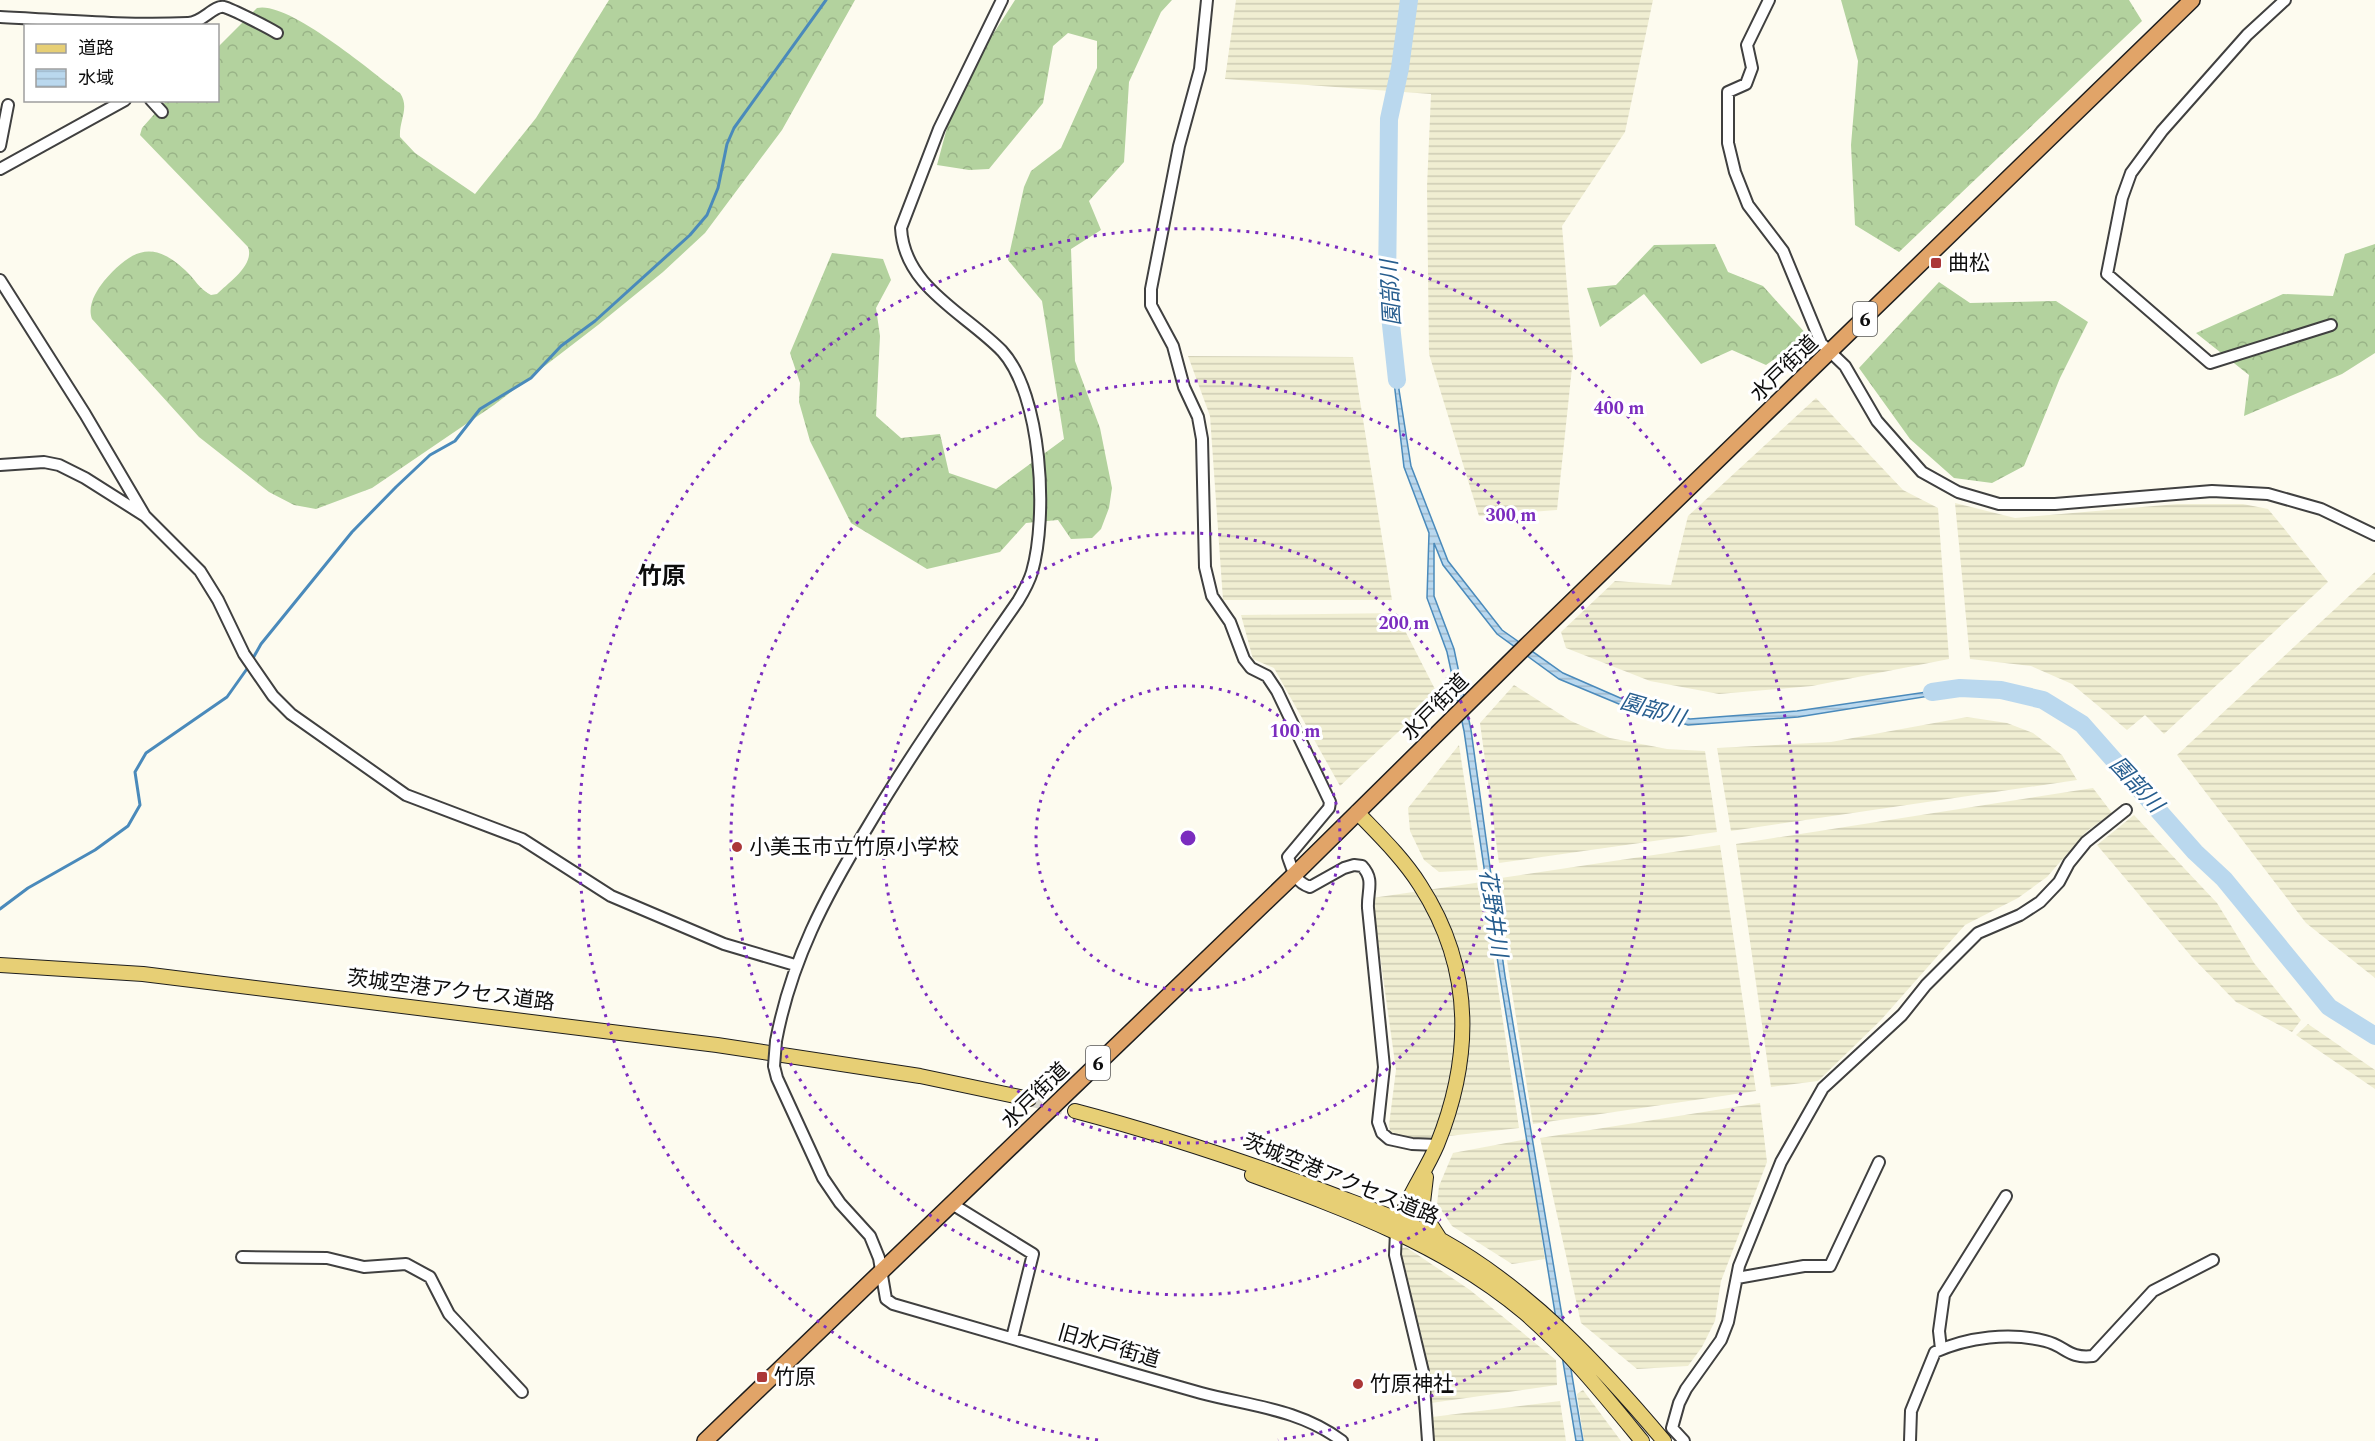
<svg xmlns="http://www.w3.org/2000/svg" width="2375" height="1441" viewBox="0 0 2375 1441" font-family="Spectral,'Noto Sans JP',serif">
<defs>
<pattern id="farmland-rules" width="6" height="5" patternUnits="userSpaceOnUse" patternTransform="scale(1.5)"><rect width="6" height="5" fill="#f0eed2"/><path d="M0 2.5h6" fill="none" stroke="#cdcbb3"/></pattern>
<pattern id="forest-crowns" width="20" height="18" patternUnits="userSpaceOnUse" patternTransform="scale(1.5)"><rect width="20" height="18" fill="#b3d29e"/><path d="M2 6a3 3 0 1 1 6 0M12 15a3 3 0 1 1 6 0" fill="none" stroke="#99b387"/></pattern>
<pattern id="water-rules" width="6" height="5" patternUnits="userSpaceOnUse" patternTransform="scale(1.5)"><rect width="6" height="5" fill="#bad8ee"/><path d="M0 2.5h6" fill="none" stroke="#9fb8cb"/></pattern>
</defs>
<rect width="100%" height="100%" fill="#fdfbef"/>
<path fill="url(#farmland-rules)" d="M1236,0H1653L1625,132L1562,226L1573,358L1557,510L1479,516L1429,354L1427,187L1431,94L1225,79Z
M1188,356L1353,357L1392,600H1223L1210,416Z
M1816,398L1903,490L1938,508L1949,659L1812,686L1719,694L1650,681L1566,648L1561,632L1615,581L1671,585L1688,516Z
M1955,503L2015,518L2177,504H2243L2268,509L2328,582L2164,734L2145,715L2127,730L2072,684L2031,666L1970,659Z
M2375,572V978L2306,923L2177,755Z
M1396,613L1438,695L1340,786L1274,668L1253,659L1241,615Z
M1514,685L1571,721L1610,738L1667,749L1705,751L1717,832L1499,863L1480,723Z
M1967,717L2007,723L2033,733L2062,755L2077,780L1731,831L1717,748L1831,742Z
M1459,745L1478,870L1439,872L1424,860L1410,831L1408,808Z
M2093,788L2112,813L2087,831L2047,877L2018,898L1965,925L1880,1021L1818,1081L1771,1087L1736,844Z
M2134,815L2217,903L2254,963L2301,1020L2292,1032L2236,1002L2191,956L2097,845Z
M1720,845L1756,1091L1533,1124L1494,879Z
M1482,882L1519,1128L1405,1141L1391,1136L1389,1125L1396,1070L1372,898Z
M2308,1024L2375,1070V1089L2296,1035Z
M1760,1103L1767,1162L1721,1281L1715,1321L1702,1347L1688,1366L1637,1369L1581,1323L1540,1138Z
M1527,1139L1545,1259L1512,1264L1452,1226L1437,1204L1439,1186L1453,1153Z
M1406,1247L1470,1290L1556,1360L1557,1385L1431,1403L1422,1337L1405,1282L1400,1249Z
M1583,1390L1621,1441H1584L1577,1394Z
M1560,1401L1566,1441H1434L1432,1417Z"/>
<path fill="url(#forest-crowns)" d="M609,0H855L782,130L705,233L663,272L598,325L494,405L372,488L316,509L294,505L269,492L199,437L92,319C87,306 96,291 104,281C131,250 152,239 185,270C194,278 200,290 211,295L217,294C228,283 255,265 248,247L140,135L142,128L166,101L218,100V47L257,8C288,0 373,73 400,93C410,108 399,120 400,137L415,153L475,194L536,118Z
M1015,0H1172L1161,12L1129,82L1124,162L1089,201L1101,230L1071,249L1075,361L1100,428L1112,488L1109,508L1101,529L1092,538L1071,539L1058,520L1026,523L1000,552L927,569L851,523L810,441L799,402L800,383L790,353L832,253L883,259L891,280L876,308L880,336L876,416L901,438L940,434L949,473L996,489L1064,439L1042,301L1008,260L1024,187L1031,171L1061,148L1097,68V41L1068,33L1053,46L1043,103L989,169L969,170L937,165L952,109L970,70Z
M1841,0H2129L2142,21L1899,252L1855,225L1851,145L1858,61Z
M1715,244L1728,272L1763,286L1808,336L1766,365L1732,350L1701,364L1644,294L1600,327L1587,288L1616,285L1654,245Z
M2375,244V353L2342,374L2244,416L2249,375L2196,333L2283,294L2333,296L2345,254Z
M1939,282L1970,303L2056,301L2088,322L2060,378L2024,466L1992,483L1954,478L1910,439L1859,368Z"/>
<path fill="url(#water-rules)" stroke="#4a8abb" stroke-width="1.5" d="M1383,288L1411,466L1448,561L1502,630L1563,673L1634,704L1690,719L1797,711L1954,688L1961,691L1798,717L1688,725L1631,709L1559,679L1497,634L1443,565L1434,543V596L1454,649L1471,730L1505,976L1583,1441H1576L1500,977L1464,731L1447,652L1427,598L1429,533L1404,467Z"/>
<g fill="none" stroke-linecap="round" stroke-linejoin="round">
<path stroke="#4a8abb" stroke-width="3" d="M252,660L261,644L352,532L396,487L430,455L455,441L480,409L531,378L561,346L595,321L690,235L707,215L718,188L727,144L734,128L826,0
M0,909L28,888L95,850L128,826L140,805L135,772L146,753L227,697L249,666"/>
<path stroke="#bad8ee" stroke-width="18" d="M1397,380L1387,288L1389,119L1400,68L1409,0
M1932,692L1960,688L2001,690L2043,700L2082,724L2195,852L2224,879L2329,1007L2375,1036"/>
<path stroke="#d9d7cd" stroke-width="14" stroke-dasharray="14 7" stroke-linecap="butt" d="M1029,1099L1075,1111"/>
<defs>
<path id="minor" d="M1207,0L1200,69L1179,146L1151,289V305L1173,346L1184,387L1198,417L1202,439L1205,567L1212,596L1230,622L1244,659L1251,668L1267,676L1277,691L1330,802L1329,808L1288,857C1293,871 1295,882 1310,887L1344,868L1354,865L1362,866C1375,880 1367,891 1368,908L1384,1067L1378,1122L1382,1133L1389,1139L1412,1144L1437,1145
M1769,0L1747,45L1752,68L1746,84L1728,92V143L1735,172L1748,205L1783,251L1821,343L1845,366L1877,421L1922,472L1958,492L1999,504H2055L2212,491L2268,494L2321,509L2375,535
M2285,0L2247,35L2162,131L2131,173L2122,198L2107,274L2210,363L2331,325
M0,17C62,20 126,26 188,23C202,23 214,5 224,7C232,9 269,28 277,33
M151,100L162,112
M0,146L8,105
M0,169L125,100
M0,280L85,414L145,516
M0,465L44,462L59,465L85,478L145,516L200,571L218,600L244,654L273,696L291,714L406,795L522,839L611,896L724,944L795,965
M776,1041C791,961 825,897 867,828C913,750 966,676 1018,601C1024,591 1029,582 1032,572C1048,516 1042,395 1002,351C965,313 904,287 901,228L939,129L1002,0
M774,1066L777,1078L823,1178L840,1203L870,1236L879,1258L886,1299L893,1304C995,1334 1098,1364 1201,1393C1250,1406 1300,1409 1342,1441
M952,1204L1033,1254L1012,1338
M1396,1232L1395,1255L1423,1372L1428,1441
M242,1257L327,1258L364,1267L406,1264L430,1277L449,1314L522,1392
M1737,1278L1804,1266H1830L1879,1162
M1941,1349L1939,1331L1944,1295L2006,1196
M1684,1441L1672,1428L1679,1403L1686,1389L1721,1340L1728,1322L1739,1266L1781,1162L1823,1088L1902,1015L1926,985L1978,933L2020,915L2040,902L2059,882L2069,863L2086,842L2126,810
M1910,1441L1911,1411L1935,1352C1968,1337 2010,1332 2045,1341C2066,1346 2068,1359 2093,1356L2153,1291L2213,1260"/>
<path id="major" d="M1357,812C1379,835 1403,858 1420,885C1473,967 1473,1056 1437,1145C1425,1173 1406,1198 1397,1227
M0,965L143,974L717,1045L920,1076L1029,1099
M1075,1111C1159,1133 1240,1160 1321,1190C1362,1206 1405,1220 1443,1241C1530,1290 1600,1365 1664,1441
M1252,1175C1348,1210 1446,1246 1525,1313C1569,1351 1605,1396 1642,1441
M1426,1177L1422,1211L1440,1239"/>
<path id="highway" d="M705,1441L1294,875L1524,648L2192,0"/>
</defs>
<use href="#minor" stroke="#404040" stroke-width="14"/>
<use href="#major" stroke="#1e1e1e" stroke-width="16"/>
<use href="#highway" stroke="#1e1e1e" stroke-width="18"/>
<use href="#minor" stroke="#fff" stroke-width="10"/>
<use href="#major" stroke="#e7cf75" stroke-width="14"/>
<use href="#highway" stroke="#e1a468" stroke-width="15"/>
<defs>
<path id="minor-bridge" d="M774,1066L776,1041"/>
</defs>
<use href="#minor-bridge" stroke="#404040" stroke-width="14" stroke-linecap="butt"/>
<use href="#minor-bridge" stroke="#fff" stroke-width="10"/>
</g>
<g fill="none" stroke="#7b2cbf" stroke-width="3" stroke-dasharray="3 6">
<circle cx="1188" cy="838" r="152"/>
<circle cx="1188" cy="838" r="305"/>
<circle cx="1188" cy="838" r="457"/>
<path d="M1098 1440A609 609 0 1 1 1278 1440"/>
</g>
<g fill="#ab3738" stroke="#fff" stroke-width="2">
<rect x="1930" y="257" width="12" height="12" rx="3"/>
<circle cx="737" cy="847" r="6"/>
<rect x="756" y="1371" width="12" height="12" rx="3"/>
<circle cx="1358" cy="1384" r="6"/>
</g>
<g text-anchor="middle" stroke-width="6" stroke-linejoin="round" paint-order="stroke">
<g fill="#fff" stroke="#565656" stroke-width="1.5">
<rect x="1853" y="302" width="24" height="34" rx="4.5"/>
<rect x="1086" y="1046" width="24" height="34" rx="4.5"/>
</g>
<g font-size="20" font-weight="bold" fill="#0d0d0d">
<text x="1865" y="326">6</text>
<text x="1098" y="1070">6</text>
</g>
<g font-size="21" fill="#0d0d0d" stroke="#fff" text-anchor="start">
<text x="1948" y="270">曲松</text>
<text x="749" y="854">小美玉市立竹原小学校</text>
<text x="774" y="1384">竹原</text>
<text x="1370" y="1391">竹原神社</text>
</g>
<g font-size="21" fill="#0d0d0d" stroke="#fff">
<text transform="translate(1784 368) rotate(-44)" y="7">水戸街道</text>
<text transform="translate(1435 707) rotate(-45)" y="7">水戸街道</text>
<text transform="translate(451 990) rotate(7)" y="7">茨城空港アクセス道路</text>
<text transform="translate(1035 1095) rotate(-44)" y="7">水戸街道</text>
<text transform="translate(1341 1179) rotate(22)" y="7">茨城空港アクセス道路</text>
<text transform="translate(1109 1346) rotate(16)" y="7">旧水戸街道</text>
</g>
<g font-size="22" font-style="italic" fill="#265d8e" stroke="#fff">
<text transform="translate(1390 293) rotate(-93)" y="8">園部川</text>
<text transform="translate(1653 709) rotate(16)" y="8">園部川</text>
<text transform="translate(2137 784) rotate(47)" y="8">園部川</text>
<text transform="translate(1494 913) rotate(82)" y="8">花野井川</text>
</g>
<g font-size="24" font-weight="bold" fill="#0d0d0d" stroke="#fff">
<text x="662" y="584">竹原</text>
</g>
</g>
<circle cx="1188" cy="838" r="9" fill="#7b2cbf" stroke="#fff" stroke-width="3"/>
<g font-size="18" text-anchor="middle" font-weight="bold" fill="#7b2cbf" stroke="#fff" stroke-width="6" stroke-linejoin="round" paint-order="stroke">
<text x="1619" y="414">400 m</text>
<text x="1511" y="521">300 m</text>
<text x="1404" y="629">200 m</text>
<text x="1295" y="737">100 m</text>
</g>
<rect x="24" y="24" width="195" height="78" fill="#ffffff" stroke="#9e9e9e" stroke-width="1.5"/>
<rect x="36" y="44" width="30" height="9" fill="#e7cf75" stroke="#9e9e9e" stroke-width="1.5"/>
<text x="78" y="54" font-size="18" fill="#0d0d0d">道路</text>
<rect x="36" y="69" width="30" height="18" fill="url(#water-rules)" stroke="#9e9e9e" stroke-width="1.5"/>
<text x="78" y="84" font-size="18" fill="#0d0d0d">水域</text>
</svg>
